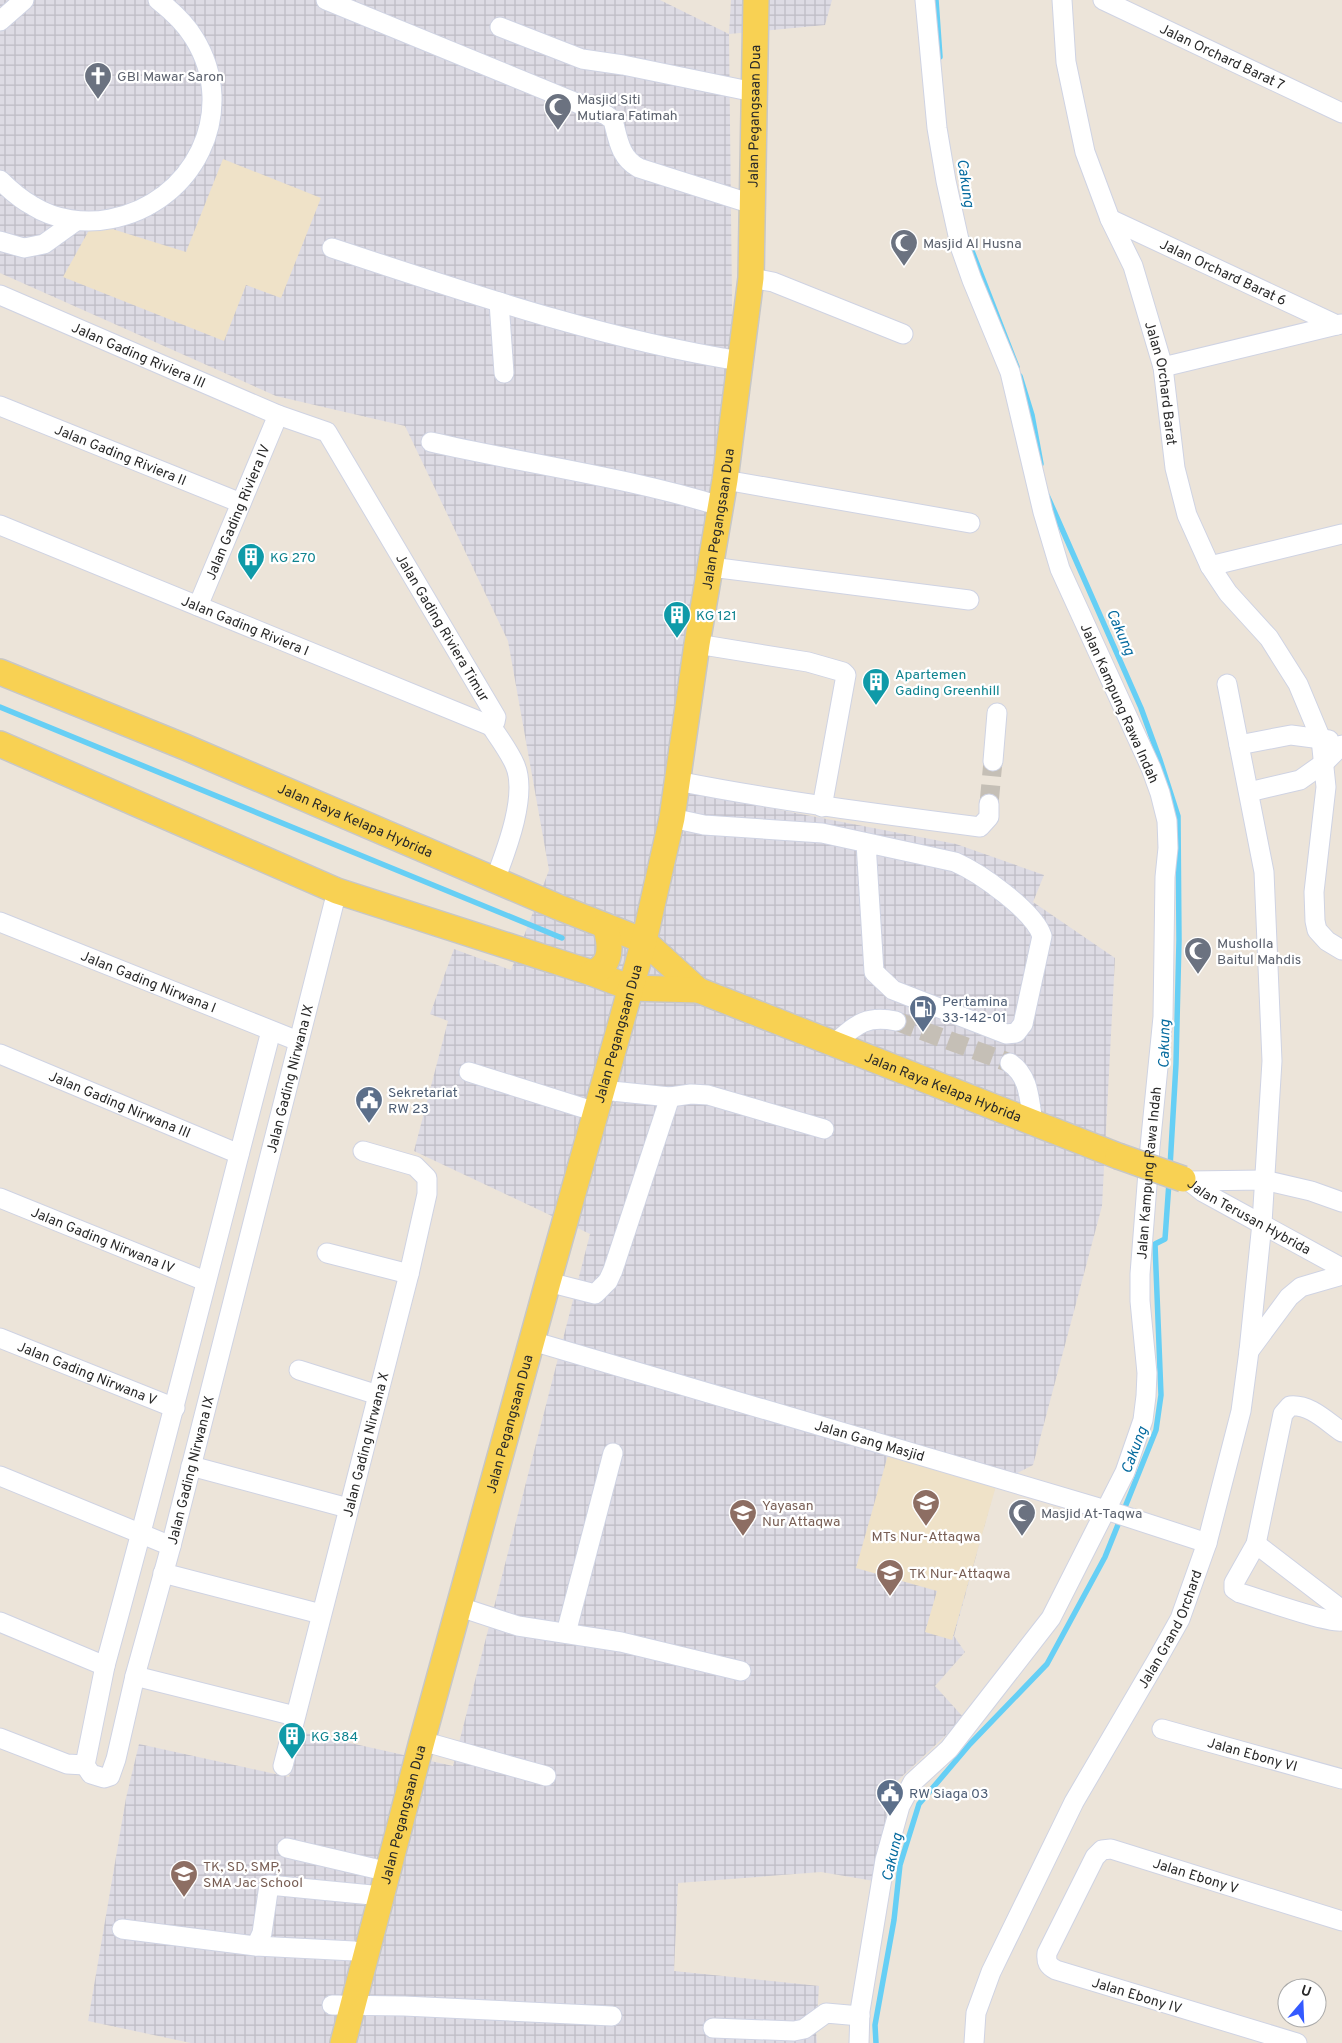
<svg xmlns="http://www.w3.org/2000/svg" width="1342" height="2043" viewBox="0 0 1342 2043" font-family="Overpass,sans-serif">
<defs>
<pattern id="industrial-grid" width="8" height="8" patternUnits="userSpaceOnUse" patternTransform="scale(1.25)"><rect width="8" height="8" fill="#dddbe4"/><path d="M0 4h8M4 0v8" fill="none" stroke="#bebcc4"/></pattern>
</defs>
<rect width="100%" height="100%" fill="#ece4d9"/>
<path fill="url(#industrial-grid)" d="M0,0H660L729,34L731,0H832L825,25L729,34L734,479L671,789L956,844L1044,875L1033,902L1115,958L1102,1206L1033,1465L996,1484L954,1636L965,1652L935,1686L964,1718L892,1786L874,1881L821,1872L678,1883L674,1971L819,1986L816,2032L817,2043H191L88,2021L126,1798L139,1744L289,1777L301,1732L453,1766L590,1234L414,1151L448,1021L430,1014L454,949L511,970L549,870L508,641L405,426L276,396L0,273Z"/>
<path fill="#efe2c8" d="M223,159L321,198L281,298L246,285L224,341L63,277L93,223L186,252Z
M888,1455L996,1486L952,1640L925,1632L937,1591L856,1568Z"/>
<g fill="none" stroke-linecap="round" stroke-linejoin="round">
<path stroke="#66cff5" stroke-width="5.5" d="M936,0L940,57
M967,238L1017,367
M1020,376L1032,415L1041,464
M1047,495L1141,708L1160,760L1178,816L1179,940L1176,1064L1170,1167
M0,707L562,938
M876,2043L875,2025L894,1920L900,1865L919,1804L970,1744L1047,1664L1105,1557L1156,1430L1161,1395L1155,1244L1165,1239L1169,1182"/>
<path stroke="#c5bfb6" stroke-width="19" stroke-dasharray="19 9" stroke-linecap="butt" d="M989,804L993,761
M896,1021L1010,1063"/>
<defs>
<g id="minor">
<path d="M326,0L606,115L613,120C618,139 620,158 639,168L752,204"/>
<path id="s1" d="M1062,0L1066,62L1085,152L1110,219L1133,266L1163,367L1175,468L1187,515L1210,566L1228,593L1269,638L1298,684L1321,739L1326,787L1314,892L1315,921L1317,930L1327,941L1342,950"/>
<path id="s2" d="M1103,0L1342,113"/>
<path d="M0,21L24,0"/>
<path d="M500,27L582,59L623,65L754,92"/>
<path d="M0,180C10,190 20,199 33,206C55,220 85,224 110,219C193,204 240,112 194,38C185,23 172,11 158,0"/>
<path id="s3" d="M1110,219L1337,325"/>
<path d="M0,241L24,248L44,244L76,221"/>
<path d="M332,248C466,292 601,339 740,361"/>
<path d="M751,278L773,282L903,334"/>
<path id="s4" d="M0,295L278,415L327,432L496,717L495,722L491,726"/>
<path d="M499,302L504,373"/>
<path d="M1163,367L1341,324"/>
<path id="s5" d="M0,406L241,503"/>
<path d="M431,442C527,464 626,477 720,506"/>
<path d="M725,480L970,523"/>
<path id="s6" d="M0,525L491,726"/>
<path d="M1210,566L1342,534"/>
<path d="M711,567L969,600"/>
<path id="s7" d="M198,606L278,415"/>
<path d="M697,644L808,662L843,672L846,675L822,807"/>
<path d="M491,726C499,738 509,751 515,765C528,795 506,851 495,880"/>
<path d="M1239,745L1291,735L1329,740"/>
<path d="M993,761L997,713"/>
<path d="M677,781C778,801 879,814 980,827L989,817V804"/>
<path d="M1249,792L1300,780L1324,763L1342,745"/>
<path d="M672,818L704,825L822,833L955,862C980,873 1034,911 1042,936L1023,1024L1016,1033L1006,1034L893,990L874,972L866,843"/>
<path id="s8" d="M0,922L298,1041"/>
<path d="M834,1044C856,1025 865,1015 896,1021"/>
<path id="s9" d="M0,1054L239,1154"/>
<path d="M1010,1063C1030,1077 1029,1100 1033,1122"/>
<path d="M469,1072L596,1112"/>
<path d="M602,1090L670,1097L691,1094L708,1095L824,1129"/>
<path id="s10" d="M1189,1181L1203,1192L1342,1268"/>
<path d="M1189,1181L1264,1180L1311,1191L1342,1202"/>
<path id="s11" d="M0,1198L205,1281"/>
<path d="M327,1253L409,1274"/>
<path d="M548,1282L595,1294L608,1281L613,1270L670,1097"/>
<path id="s12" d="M0,1338L175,1408"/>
<path id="s13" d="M532,1341L1106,1510L1207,1543"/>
<path d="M1249,1351L1289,1297L1301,1287L1342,1275"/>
<path d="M299,1370L378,1395"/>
<path d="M1342,1432C1326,1421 1310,1404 1290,1406L1283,1414L1256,1544L1234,1583V1589L1240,1593C1257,1598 1330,1624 1342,1621"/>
<path d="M191,1466L348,1508"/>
<path d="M0,1476L171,1546"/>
<path d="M1256,1544L1342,1610"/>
<path d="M163,1573L321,1614"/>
<path d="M460,1607L518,1626L621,1642L741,1671"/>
<path d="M0,1622L105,1666C163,1455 216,1243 271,1031"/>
<path d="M566,1633L613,1453"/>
<path id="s14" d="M105,1666L85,1765L91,1774L104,1778L110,1776L116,1759L135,1676L171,1546L337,891"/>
<path d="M135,1676L295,1716"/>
<path id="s15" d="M1162,1729L1342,1779"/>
<path d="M0,1738L67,1764L85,1765"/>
<path d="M422,1741L546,1776"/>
<path id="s16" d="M283,1766L409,1274L427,1194V1178L415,1166L363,1151"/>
<path d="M287,1848L389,1872"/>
<path d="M122,1929L256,1946"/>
<path d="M367,1955L354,1951L256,1946L262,1933L269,1885L382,1896"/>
<path d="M332,2005L404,2006L612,2016"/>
<path d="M713,2028L794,2031L804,2029L826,2013L860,2016"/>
<path id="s17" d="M859,2043L860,2011L885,1860L900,1806L913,1782L949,1749L1051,1618L1125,1472L1143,1420L1146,1396L1147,1373L1140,1301V1274L1150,1147L1163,1017L1165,877L1168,848L1167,821L1160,793L1151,768L1060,569L1043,512L1010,372L972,280L961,249L946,181L937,128L925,0"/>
<path id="s18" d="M974,2043L976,2013L991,1972L1074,1802L1157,1660L1180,1619L1207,1543L1241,1411L1249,1351L1262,1223L1272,1061L1264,872L1227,684"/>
<path id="s19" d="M1297,2043L1056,1970C1048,1966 1046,1962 1047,1953L1095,1857L1102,1850L1111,1849L1342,1921"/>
</g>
<g id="major">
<path id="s20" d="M0,672L185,747L558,907L644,941L698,990"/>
<path id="s21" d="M0,744L337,891L592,973L631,988L698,990L1118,1156"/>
<path d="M592,973C613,965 611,944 605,926"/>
<path id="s22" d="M343,2043L422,1741L548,1282L644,941L672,818L697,644L725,480L751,278L756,0"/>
</g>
</defs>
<use href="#minor" stroke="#cfd3e3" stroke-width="21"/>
<use href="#major" stroke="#c7c7c7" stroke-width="28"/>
<use href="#minor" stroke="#fff" stroke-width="19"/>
<use href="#major" stroke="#f8d153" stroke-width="25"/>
<defs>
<path id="major-bridge" d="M1118,1156L1183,1179"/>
</defs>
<use href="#major-bridge" stroke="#c7c7c7" stroke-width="28" stroke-linecap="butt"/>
<use href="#major-bridge" stroke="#f8d153" stroke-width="25"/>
</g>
<defs>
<symbol id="church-pin" viewBox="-11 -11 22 30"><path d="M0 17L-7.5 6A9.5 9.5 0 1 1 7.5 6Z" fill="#6b7280" stroke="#fff"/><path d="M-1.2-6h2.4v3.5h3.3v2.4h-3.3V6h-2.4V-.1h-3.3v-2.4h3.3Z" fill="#fff"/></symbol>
<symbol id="mosque-pin" viewBox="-11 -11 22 30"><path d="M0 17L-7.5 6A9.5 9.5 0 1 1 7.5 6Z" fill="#6b7280" stroke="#fff"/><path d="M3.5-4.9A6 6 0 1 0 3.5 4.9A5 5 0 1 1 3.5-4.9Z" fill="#fff"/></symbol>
<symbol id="building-pin" viewBox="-11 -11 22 30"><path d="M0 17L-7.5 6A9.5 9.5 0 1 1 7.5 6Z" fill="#0f9aa8" stroke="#fff"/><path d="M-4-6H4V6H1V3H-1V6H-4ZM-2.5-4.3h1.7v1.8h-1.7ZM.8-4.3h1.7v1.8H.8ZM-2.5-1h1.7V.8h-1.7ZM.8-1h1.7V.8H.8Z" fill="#fff"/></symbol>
<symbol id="fuel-pin" viewBox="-11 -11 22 30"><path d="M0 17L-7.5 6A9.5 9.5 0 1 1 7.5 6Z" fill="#5c6f8a" stroke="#fff"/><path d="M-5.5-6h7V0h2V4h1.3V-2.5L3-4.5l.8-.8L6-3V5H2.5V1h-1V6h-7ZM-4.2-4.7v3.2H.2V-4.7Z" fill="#fff"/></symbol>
<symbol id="civic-pin" viewBox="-11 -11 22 30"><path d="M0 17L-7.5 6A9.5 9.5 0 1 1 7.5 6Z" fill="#5c6f8a" stroke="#fff"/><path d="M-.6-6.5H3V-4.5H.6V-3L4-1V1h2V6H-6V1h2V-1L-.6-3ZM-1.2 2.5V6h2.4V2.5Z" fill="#fff"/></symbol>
<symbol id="school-pin" viewBox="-11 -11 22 30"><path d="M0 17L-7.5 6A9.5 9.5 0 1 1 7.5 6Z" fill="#8d6e63" stroke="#fff"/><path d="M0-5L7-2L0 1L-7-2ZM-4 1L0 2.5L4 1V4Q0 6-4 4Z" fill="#fff"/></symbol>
</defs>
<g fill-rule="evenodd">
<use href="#church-pin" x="82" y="60" width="32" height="43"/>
<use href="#mosque-pin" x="542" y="91" width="32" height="43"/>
<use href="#mosque-pin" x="888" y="227" width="32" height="43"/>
<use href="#building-pin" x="235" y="541" width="32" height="43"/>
<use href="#building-pin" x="661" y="599" width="32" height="43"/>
<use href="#building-pin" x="860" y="666" width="32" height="43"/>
<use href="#mosque-pin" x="1182" y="935" width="32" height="43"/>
<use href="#fuel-pin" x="907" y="993" width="32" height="43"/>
<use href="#civic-pin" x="353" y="1084" width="32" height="43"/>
<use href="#school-pin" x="910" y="1487" width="32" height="43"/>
<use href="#school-pin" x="727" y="1497" width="32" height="43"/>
<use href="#mosque-pin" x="1006" y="1497" width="32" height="43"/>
<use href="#school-pin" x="874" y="1557" width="32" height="43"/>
<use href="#building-pin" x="276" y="1720" width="32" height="43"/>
<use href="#civic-pin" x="874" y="1777" width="32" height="43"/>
<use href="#school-pin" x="168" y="1858" width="32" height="43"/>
</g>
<g text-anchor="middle" stroke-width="4.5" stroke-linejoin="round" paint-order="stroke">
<g font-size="14" fill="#292929" stroke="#fff">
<text dy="5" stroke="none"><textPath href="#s2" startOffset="132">Jalan Orchard Barat 7</textPath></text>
<text dy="5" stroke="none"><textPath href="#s22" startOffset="1976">Jalan Pegangsaan Dua</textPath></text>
<text dy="5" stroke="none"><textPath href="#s3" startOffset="125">Jalan Orchard Barat 6</textPath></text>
<text dy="5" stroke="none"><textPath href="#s4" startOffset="151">Jalan Gading Riviera III</textPath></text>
<text dy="5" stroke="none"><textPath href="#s1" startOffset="399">Jalan Orchard Barat</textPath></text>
<text dy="5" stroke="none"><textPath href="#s5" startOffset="130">Jalan Gading Riviera II</textPath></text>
<text dy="5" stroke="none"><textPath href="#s7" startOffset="102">Jalan Gading Riviera IV</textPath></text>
<text dy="5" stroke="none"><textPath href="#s22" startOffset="1571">Jalan Pegangsaan Dua</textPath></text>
<text dy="5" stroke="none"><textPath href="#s6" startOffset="265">Jalan Gading Riviera I</textPath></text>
<text dy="5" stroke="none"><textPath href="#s4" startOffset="582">Jalan Gading Riviera Timur</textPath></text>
<text transform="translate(1120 703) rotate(66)" y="5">Jalan Kampung Rawa Indah</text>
<text dy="5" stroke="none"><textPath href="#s20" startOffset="385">Jalan Raya Kelapa Hybrida</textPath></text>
<text dy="5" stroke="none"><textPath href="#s8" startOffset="160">Jalan Gading Nirwana I</textPath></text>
<text dy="5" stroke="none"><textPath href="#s22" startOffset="1046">Jalan Pegangsaan Dua</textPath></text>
<text dy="5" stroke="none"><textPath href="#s14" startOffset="852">Jalan Gading Nirwana IX</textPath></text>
<text dy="5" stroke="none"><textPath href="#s21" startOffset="1008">Jalan Raya Kelapa Hybrida</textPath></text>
<text dy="5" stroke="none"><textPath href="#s9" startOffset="130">Jalan Gading Nirwana III</textPath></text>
<text dy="5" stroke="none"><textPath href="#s17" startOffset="950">Jalan Kampung Rawa Indah</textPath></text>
<text dy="5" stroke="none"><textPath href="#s10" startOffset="70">Jalan Terusan Hybrida</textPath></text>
<text dy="5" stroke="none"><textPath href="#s11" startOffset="111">Jalan Gading Nirwana IV</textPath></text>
<text dy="5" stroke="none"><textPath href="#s12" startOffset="94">Jalan Gading Nirwana V</textPath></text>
<text dy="5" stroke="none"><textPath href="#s22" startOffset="641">Jalan Pegangsaan Dua</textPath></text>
<text dy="5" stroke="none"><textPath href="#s13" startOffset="352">Jalan Gang Masjid</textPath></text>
<text dy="5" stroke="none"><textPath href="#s16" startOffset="332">Jalan Gading Nirwana X</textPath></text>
<text dy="5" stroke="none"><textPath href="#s14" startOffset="448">Jalan Gading Nirwana IX</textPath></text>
<text dy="5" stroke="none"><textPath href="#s18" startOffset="461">Jalan Grand Orchard</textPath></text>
<text dy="5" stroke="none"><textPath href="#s15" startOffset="94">Jalan Ebony VI</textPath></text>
<text dy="5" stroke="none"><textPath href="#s22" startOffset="236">Jalan Pegangsaan Dua</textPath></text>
<text dy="5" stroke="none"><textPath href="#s19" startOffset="488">Jalan Ebony V</textPath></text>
<text transform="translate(1137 1995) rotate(17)" y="5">Jalan Ebony IV</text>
</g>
<g font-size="14" fill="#5b616d" stroke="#fff" text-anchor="start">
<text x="117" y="81">GBI Mawar Saron</text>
<text x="577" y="104">Masjid Siti<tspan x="577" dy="16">Mutiara Fatimah</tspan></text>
<text x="923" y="248">Masjid Al Husna</text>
<text x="1217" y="948">Musholla<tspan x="1217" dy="16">Baitul Mahdis</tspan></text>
<text x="1041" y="1518">Masjid At-Taqwa</text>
</g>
<g font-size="14" fill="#0d838f" stroke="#fff" text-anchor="start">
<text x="270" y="562">KG 270</text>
<text x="696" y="620">KG 121</text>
<text x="895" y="679">Apartemen<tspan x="895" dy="16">Gading Greenhill</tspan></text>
<text x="311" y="1741">KG 384</text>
</g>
<g font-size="14" fill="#4e5e75" stroke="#fff" text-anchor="start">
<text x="942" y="1006">Pertamina<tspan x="942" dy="16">33-142-01</tspan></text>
<text x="388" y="1097">Sekretariat<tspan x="388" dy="16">RW 23</tspan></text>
<text x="909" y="1798">RW Siaga 03</text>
</g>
<g font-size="14" fill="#785e54" stroke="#fff" text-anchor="start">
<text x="762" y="1510">Yayasan<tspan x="762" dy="16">Nur Attaqwa</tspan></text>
<text x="926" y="1541" text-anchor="middle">MTs Nur-Attaqwa</text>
<text x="909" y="1578">TK Nur-Attaqwa</text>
<text x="203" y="1871">TK, SD, SMP,<tspan x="203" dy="16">SMA Jac School</tspan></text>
</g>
<g font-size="15" font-style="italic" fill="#066b9f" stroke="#fff">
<text transform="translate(966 183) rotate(81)" y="5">Cakung</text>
<text transform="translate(1121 632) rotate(66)" y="5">Cakung</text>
<text transform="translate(1164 1044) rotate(-89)" y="5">Cakung</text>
<text transform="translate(1134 1450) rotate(-69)" y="5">Cakung</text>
<text transform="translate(892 1857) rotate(-77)" y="5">Cakung</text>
</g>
</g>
<g transform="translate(1302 2003) rotate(19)"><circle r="24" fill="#ffffff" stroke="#a9a9a9"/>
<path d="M0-4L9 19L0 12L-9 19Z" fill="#345aff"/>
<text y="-8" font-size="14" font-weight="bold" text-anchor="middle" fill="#292929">U</text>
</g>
</svg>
